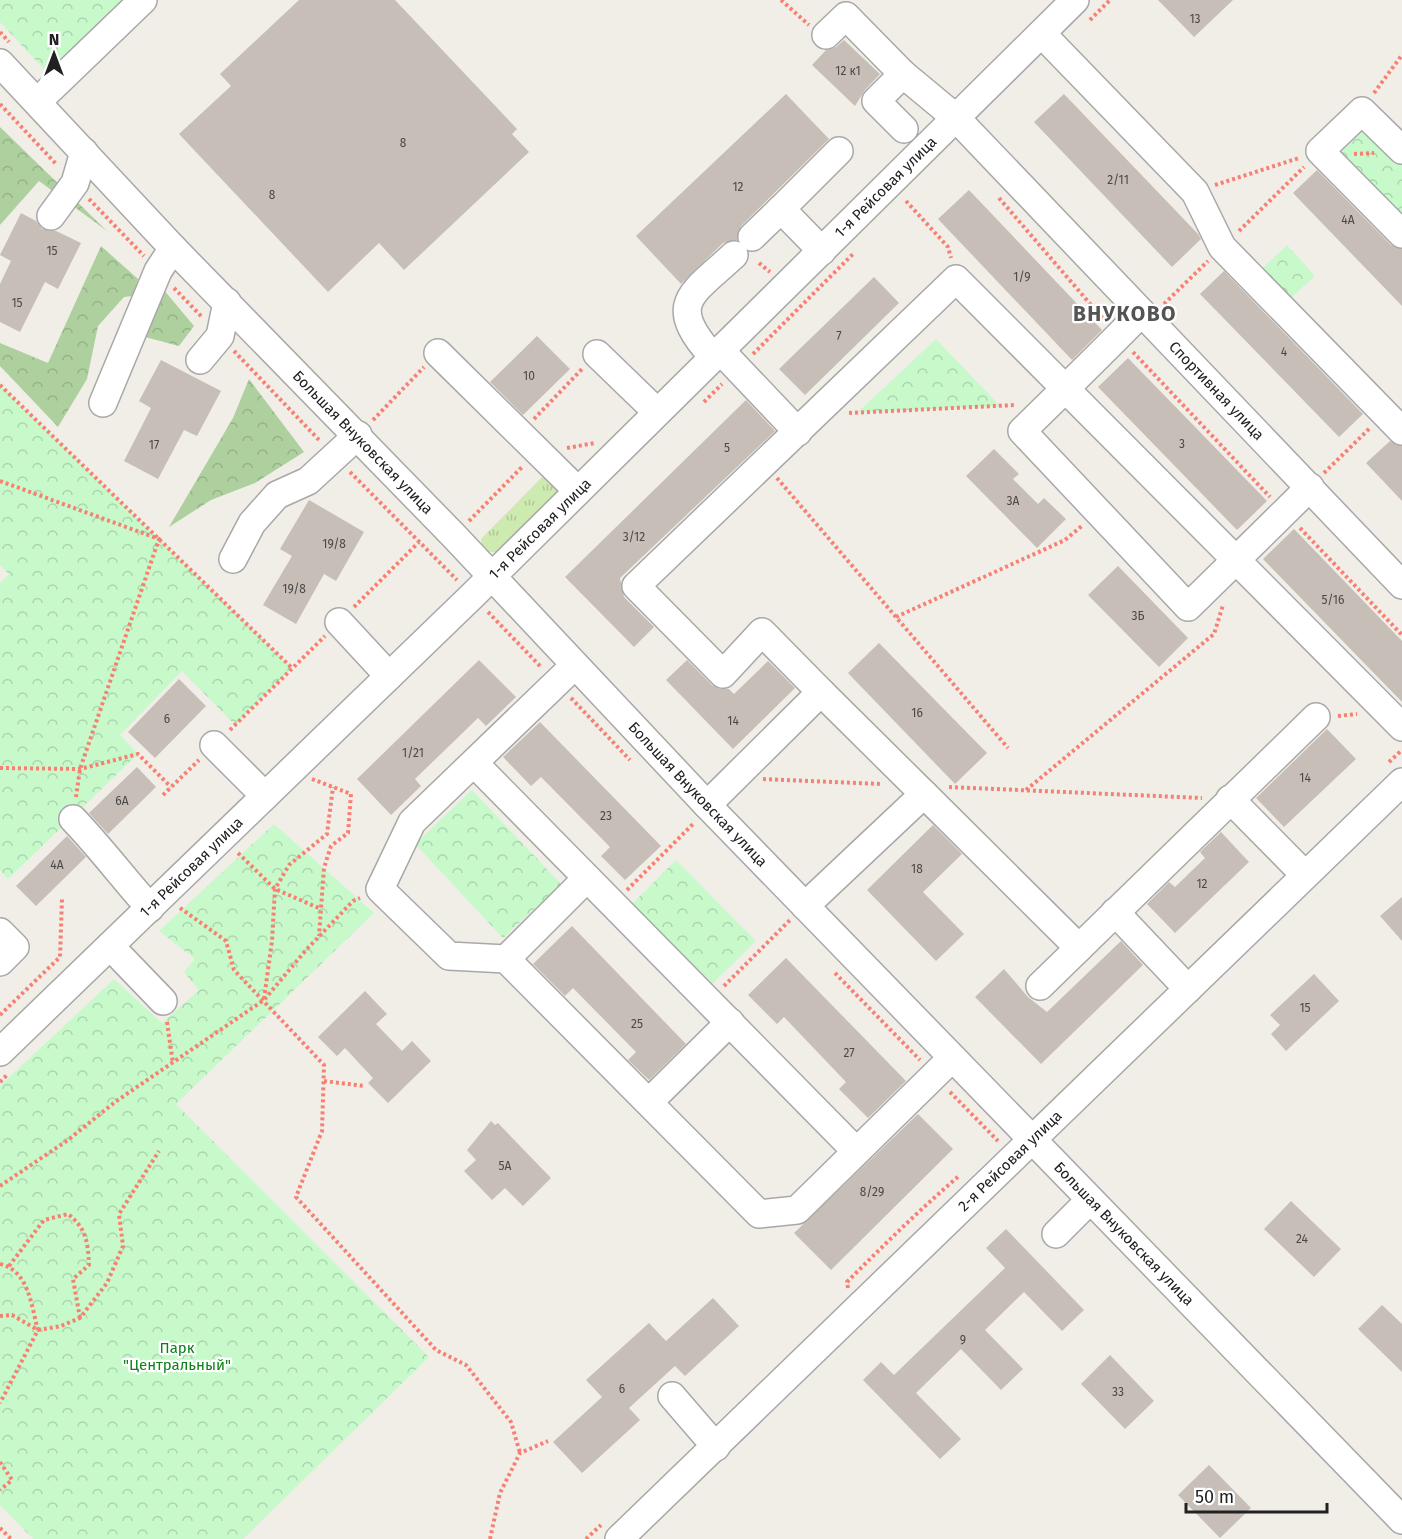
<svg xmlns="http://www.w3.org/2000/svg" width="1402" height="1539" viewBox="0 0 1402 1539" font-family="'Fira Sans',sans-serif">
<defs>
<pattern id="grass-tufts" width="24" height="20" patternUnits="userSpaceOnUse" patternTransform="scale(1.5)"><rect width="24" height="20" fill="#cdeab0"/><path d="M3 7l-1-3M5 7V3M7 7l1-3M15 17l-1-3M17 17v-4M19 17l1-3" fill="none" stroke="#b0c897"/></pattern>
<pattern id="forest-crowns" width="20" height="18" patternUnits="userSpaceOnUse" patternTransform="scale(1.5)"><rect width="20" height="18" fill="#add09e"/><path d="M2 6a3 3 0 1 1 6 0M12 15a3 3 0 1 1 6 0" fill="none" stroke="#95b288"/></pattern>
<pattern id="park-crowns" width="20" height="18" patternUnits="userSpaceOnUse" patternTransform="scale(1.5)"><rect width="20" height="18" fill="#c7f9cb"/><path d="M2 6a3 3 0 1 1 6 0M12 15a3 3 0 1 1 6 0" fill="none" stroke="#abd5ae"/></pattern>
</defs>
<rect width="100%" height="100%" fill="#f1eee8"/>
<path fill="url(#grass-tufts)" d="M553,466L565,487L501,552H488L482,546L481,539Z"/>
<path fill="url(#forest-crowns)" d="M0,127L107,231L39,181L0,225Z
M101,246L138,279L133,296L124,297L98,326L87,379L58,427L0,366V343L48,363Z
M163,289L194,326L179,346L145,337Z
M249,379L304,452L255,483L211,500L169,527L233,418Z"/>
<path fill="url(#park-crowns)" d="M0,0H134L53,79L0,22Z
M1362,111L1402,150V234L1324,156Z
M1287,245L1315,276L1282,306L1252,278Z
M936,339L1000,406L858,412Z
M0,385L292,668L235,725L182,671L120,735L138,754L8,879L0,870V583L9,574L0,565Z
M472,790L561,884L503,938L415,844Z
M274,824L374,913L176,1104L429,1357L243,1539H33L0,1505V1086L114,979L162,1023L199,990L184,972L195,959L159,931Z
M676,860L756,941L709,987L629,907Z"/>
<path fill="#c6beb7" d="M299,0H395L517,129L512,134L529,152L404,270L379,243L328,292L179,134L231,86L220,74Z
M1158,0H1233L1194,37Z
M844,40L880,74L865,90L855,106L812,65L826,50L836,47Z
M786,94L829,139L741,226L737,240L723,243L681,284L636,236Z
M1064,94L1198,234L1201,239L1172,267L1034,122Z
M1317,170L1391,245L1402,249V306L1293,193Z
M969,190L1102,330L1072,360L938,219Z
M21,213L36,221L42,229L56,231L81,243L58,289L45,282L20,332L0,322V284L11,261L0,255Z
M1224,271L1363,414L1339,437L1200,294Z
M874,277L899,303L805,395L779,369Z
M537,336L570,369L523,415L490,382Z
M1128,358L1267,501L1237,530L1098,387Z
M161,360L221,391L197,436L184,430L158,479L124,461L151,408L139,401Z
M746,400L775,431L620,578L624,597L654,627L634,647L565,577Z
M1390,441L1402,446V501L1366,463Z
M994,449L1019,474L1013,479L1038,504L1044,498L1066,519L1037,548L966,476Z
M309,500L364,532L336,581L324,574L296,624L263,605L292,556L280,549Z
M1294,529L1402,641V702L1263,559Z
M1118,566L1188,638L1159,667L1088,595Z
M879,643L987,753L955,784L848,673Z
M479,660L516,697L486,726L478,718L415,779L421,786L391,815L357,779Z
M687,660L712,685L720,689H729L734,694L768,661L795,688L733,749L666,680Z
M179,679L206,706L155,758L128,732Z
M540,722L661,846L625,880L601,856L610,847L541,777L531,786L503,757Z
M1327,729L1356,759L1284,827L1256,798Z
M137,767L156,787L108,834L89,813Z
M933,825L962,854L923,892L964,934L936,961L867,890Z
M1221,832L1249,862L1175,933L1147,904L1169,882L1175,887L1205,858L1200,852Z
M67,836L86,857L36,906L16,886Z
M1402,897V941L1380,916Z
M572,926L686,1044L649,1080L628,1060L636,1052L573,988L565,996L533,964Z
M1121,941L1143,965L1041,1064L975,997L1004,969L1028,997L1047,1012Z
M786,958L906,1081L868,1118L839,1089L846,1082L784,1017L777,1024L748,995Z
M1314,974L1339,1001L1286,1051L1271,1034L1280,1025L1270,1015Z
M365,991L387,1014L376,1024L402,1051L412,1041L431,1061L388,1103L368,1083L373,1078L345,1048L337,1056L318,1037Z
M918,1114L953,1149L831,1270L794,1233Z
M491,1121L495,1125L498,1123L551,1178L523,1206L505,1188L492,1200L464,1171L476,1160L467,1150Z
M1291,1201L1341,1249L1314,1277L1264,1229Z
M1006,1229L1084,1310L1062,1331L1024,1292L985,1330L1023,1369L1001,1390L961,1349L916,1393L961,1439L940,1459L863,1380L881,1362L894,1375L1005,1268L986,1248Z
M713,1298L739,1326L685,1376L675,1366L629,1408L640,1420L582,1473L553,1442L602,1397L586,1380L649,1323L666,1341Z
M1382,1305L1402,1324V1372L1358,1329Z
M1110,1355L1154,1401L1125,1429L1081,1384Z
M1209,1465L1251,1508L1220,1538L1178,1495Z"/>
<g fill="none" stroke-linecap="round" stroke-linejoin="round">
<defs>
<g id="minor">
<path d="M1042,34L1195,192L1222,247L1402,431"/>
<path id="s1" d="M826,35L846,16L903,74L956,118L1402,585"/>
<path id="s2" d="M0,63L173,248L454,536L707,805L1402,1520"/>
<path d="M903,74L876,101L904,129"/>
<path d="M37,102L143,0"/>
<path d="M1402,150L1362,111L1320,151L1402,234"/>
<path d="M781,209L839,151"/>
<path d="M51,216L75,183L84,152"/>
<path d="M752,237L781,209L822,251"/>
<path d="M720,350L798,432"/>
<path d="M438,353L578,491"/>
<path d="M597,354L657,412"/>
<path d="M713,357C665,303 691,295 734,255"/>
<path d="M200,360L220,336L227,302"/>
<path d="M103,403L158,271L173,248"/>
<path d="M1310,487L1236,560L1402,727"/>
<path d="M233,559L252,523L277,495L308,481L358,435"/>
<path d="M339,622L389,676"/>
<path d="M574,666L412,822L380,889L449,956L506,959L759,1214L797,1210L952,1058"/>
<path d="M821,692L762,632L723,674L636,586L956,279L1236,560L1188,607L1022,431C1062,392 1102,353 1141,313"/>
<path d="M214,745L265,796"/>
<path d="M474,763L855,1150"/>
<path d="M924,794L1079,948"/>
<path d="M1230,799L1305,875"/>
<path d="M707,805L821,692L924,794L805,906"/>
<path d="M73,819C100,847 123,878 150,908"/>
<path d="M1115,912L1188,989"/>
<path d="M0,932L15,947L0,962"/>
<path d="M110,946L163,1001"/>
<path d="M506,959L587,878"/>
<path d="M1040,986L1316,717"/>
<path id="s3" d="M0,1052L472,596L1075,0"/>
<path d="M649,1102L730,1022"/>
<path d="M1056,1234L1090,1200"/>
<path d="M672,1396L716,1447"/>
<path id="s4" d="M619,1539L1402,782"/>
</g>
</defs>
<use href="#minor" stroke="#a8a8a8" stroke-width="30"/>
<path stroke="#f88073" stroke-width="4" stroke-dasharray="3 3" stroke-linecap="butt" d="M781,0L809,25
M1090,20L1110,0
M0,32L9,42
M1374,93L1402,55
M0,104L57,165
M1354,154L1374,153
M1215,185L1299,158
M999,198L1104,320
M89,199L144,256
M906,201L948,247L951,258
M1239,231L1304,167
M759,263L770,272
M174,288L202,317
M1164,304L1208,261
M234,351L320,441
M1133,352L1270,497
M753,354L854,253
M0,385L292,668
M704,402L722,384
M849,413L1016,405
M534,419L583,368
M373,420L424,367
M567,448L595,443
M350,472L457,580
M1324,473L1370,428
M777,478L1008,748
M0,481L159,539L80,769L76,797
M469,521L523,466
M1300,528L1402,635
M354,607L419,542
M488,612L541,667
M896,617L1065,540L1083,525
M571,698L630,760
M1338,716L1357,714
M230,730L325,636
M1389,762L1402,750
M0,768L80,769L138,754L171,787
M312,779L351,794L348,833L331,846L324,868L319,936
M763,779L881,784
M949,787L1202,798
M1026,790L1214,634L1223,605
M163,795L199,760
M238,853L275,889L321,909
M627,890L694,823
M180,908L226,941L234,970L324,1065L322,1131L296,1197L436,1350L466,1365L511,1422L520,1453
M835,973L920,1060
M724,986L791,919
M264,999L272,941L275,889L289,865L327,834L333,787
M0,1015L60,957L62,899
M167,1022L173,1063
M324,1081L364,1086
M0,1082L8,1074
M950,1092L998,1141
M0,1186L68,1140L115,1102L264,1000L306,950L353,901L360,898
M0,1264C29,1271 31,1305 38,1330L0,1403
M9,1266L44,1220L68,1214C86,1228 88,1242 89,1265L73,1279L80,1318
M848,1288L847,1282C883,1246 919,1210 959,1176
M0,1316L12,1315L38,1330L61,1326L80,1318L107,1283L123,1246L119,1214L159,1151
M0,1462L12,1480L0,1490
M0,1528L11,1539
M490,1539L500,1493L520,1453L548,1441
M586,1539L601,1525"/>
<use href="#minor" stroke="#fff" stroke-width="27"/>
</g>
<g text-anchor="middle" stroke-width="4.5" stroke-linejoin="round" paint-order="stroke">
<g font-size="12" fill="#4a4846">
<text x="1195" y="23">13</text>
<text x="848" y="75">12 к1</text>
<text x="403" y="147">8</text>
<text x="1118" y="184">2/11</text>
<text x="738" y="191">12</text>
<text x="272" y="199">8</text>
<text x="1348" y="224">4А</text>
<text x="52" y="255">15</text>
<text x="1022" y="281">1/9</text>
<text x="17" y="307">15</text>
<text x="839" y="340">7</text>
<text x="1284" y="356">4</text>
<text x="529" y="380">10</text>
<text x="1182" y="448">3</text>
<text x="154" y="449">17</text>
<text x="727" y="452">5</text>
<text x="1013" y="505">3А</text>
<text x="634" y="541">3/12</text>
<text x="334" y="548">19/8</text>
<text x="294" y="593">19/8</text>
<text x="1333" y="604">5/16</text>
<text x="1138" y="620">3Б</text>
<text x="917" y="717">16</text>
<text x="167" y="723">6</text>
<text x="733" y="725">14</text>
<text x="413" y="757">1/21</text>
<text x="1305" y="782">14</text>
<text x="122" y="805">6А</text>
<text x="606" y="820">23</text>
<text x="57" y="869">4А</text>
<text x="917" y="873">18</text>
<text x="1202" y="888">12</text>
<text x="1305" y="1012">15</text>
<text x="637" y="1028">25</text>
<text x="849" y="1057">27</text>
<text x="505" y="1170">5А</text>
<text x="872" y="1196">8/29</text>
<text x="1302" y="1243">24</text>
<text x="963" y="1344">9</text>
<text x="622" y="1393">6</text>
<text x="1118" y="1396">33</text>
</g>
<g font-size="15" fill="#212121" stroke="#fff">
<text dy="5" stroke="none"><textPath href="#s3" startOffset="1238">1-я Рейсовая улица</textPath></text>
<text dy="5" stroke="none"><textPath href="#s1" startOffset="555">Спортивная улица</textPath></text>
<text dy="5" stroke="none"><textPath href="#s2" startOffset="525">Большая Внуковская улица</textPath></text>
<text dy="5" stroke="none"><textPath href="#s3" startOffset="752">1-я Рейсовая улица</textPath></text>
<text dy="5" stroke="none"><textPath href="#s2" startOffset="1011">Большая Внуковская улица</textPath></text>
<text dy="5" stroke="none"><textPath href="#s3" startOffset="266">1-я Рейсовая улица</textPath></text>
<text dy="5" stroke="none"><textPath href="#s4" startOffset="544">2-я Рейсовая улица</textPath></text>
<text dy="5" stroke="none"><textPath href="#s2" startOffset="1623">Большая Внуковская улица</textPath></text>
</g>
<g font-size="15" fill="#0d8117" stroke="#fff">
<text x="177" y="1353">Парк<tspan x="177" dy="17">"Центральный"</tspan></text>
</g>
<g font-size="21" font-weight="bold" letter-spacing="1.5" fill="#545454" stroke="#fff">
<text x="1125" y="321">ВНУКОВО</text>
</g>
</g>
<g transform="translate(54 54)" stroke="#ffffff" stroke-width="4.5" paint-order="stroke">
<path d="M0-4.5L10 22L0 15L-10 22Z" fill="#212121"/>
<text y="-9" font-size="16" font-weight="bold" text-anchor="middle" fill="#212121">N</text>
</g>
<path d="M1186 1503v9h141v-9" fill="none" stroke="#212121" stroke-width="3"/>
<text x="1195" y="1503" font-size="18" fill="#212121" stroke="#ffffff" stroke-width="4.5" paint-order="stroke">50 m</text>
</svg>
